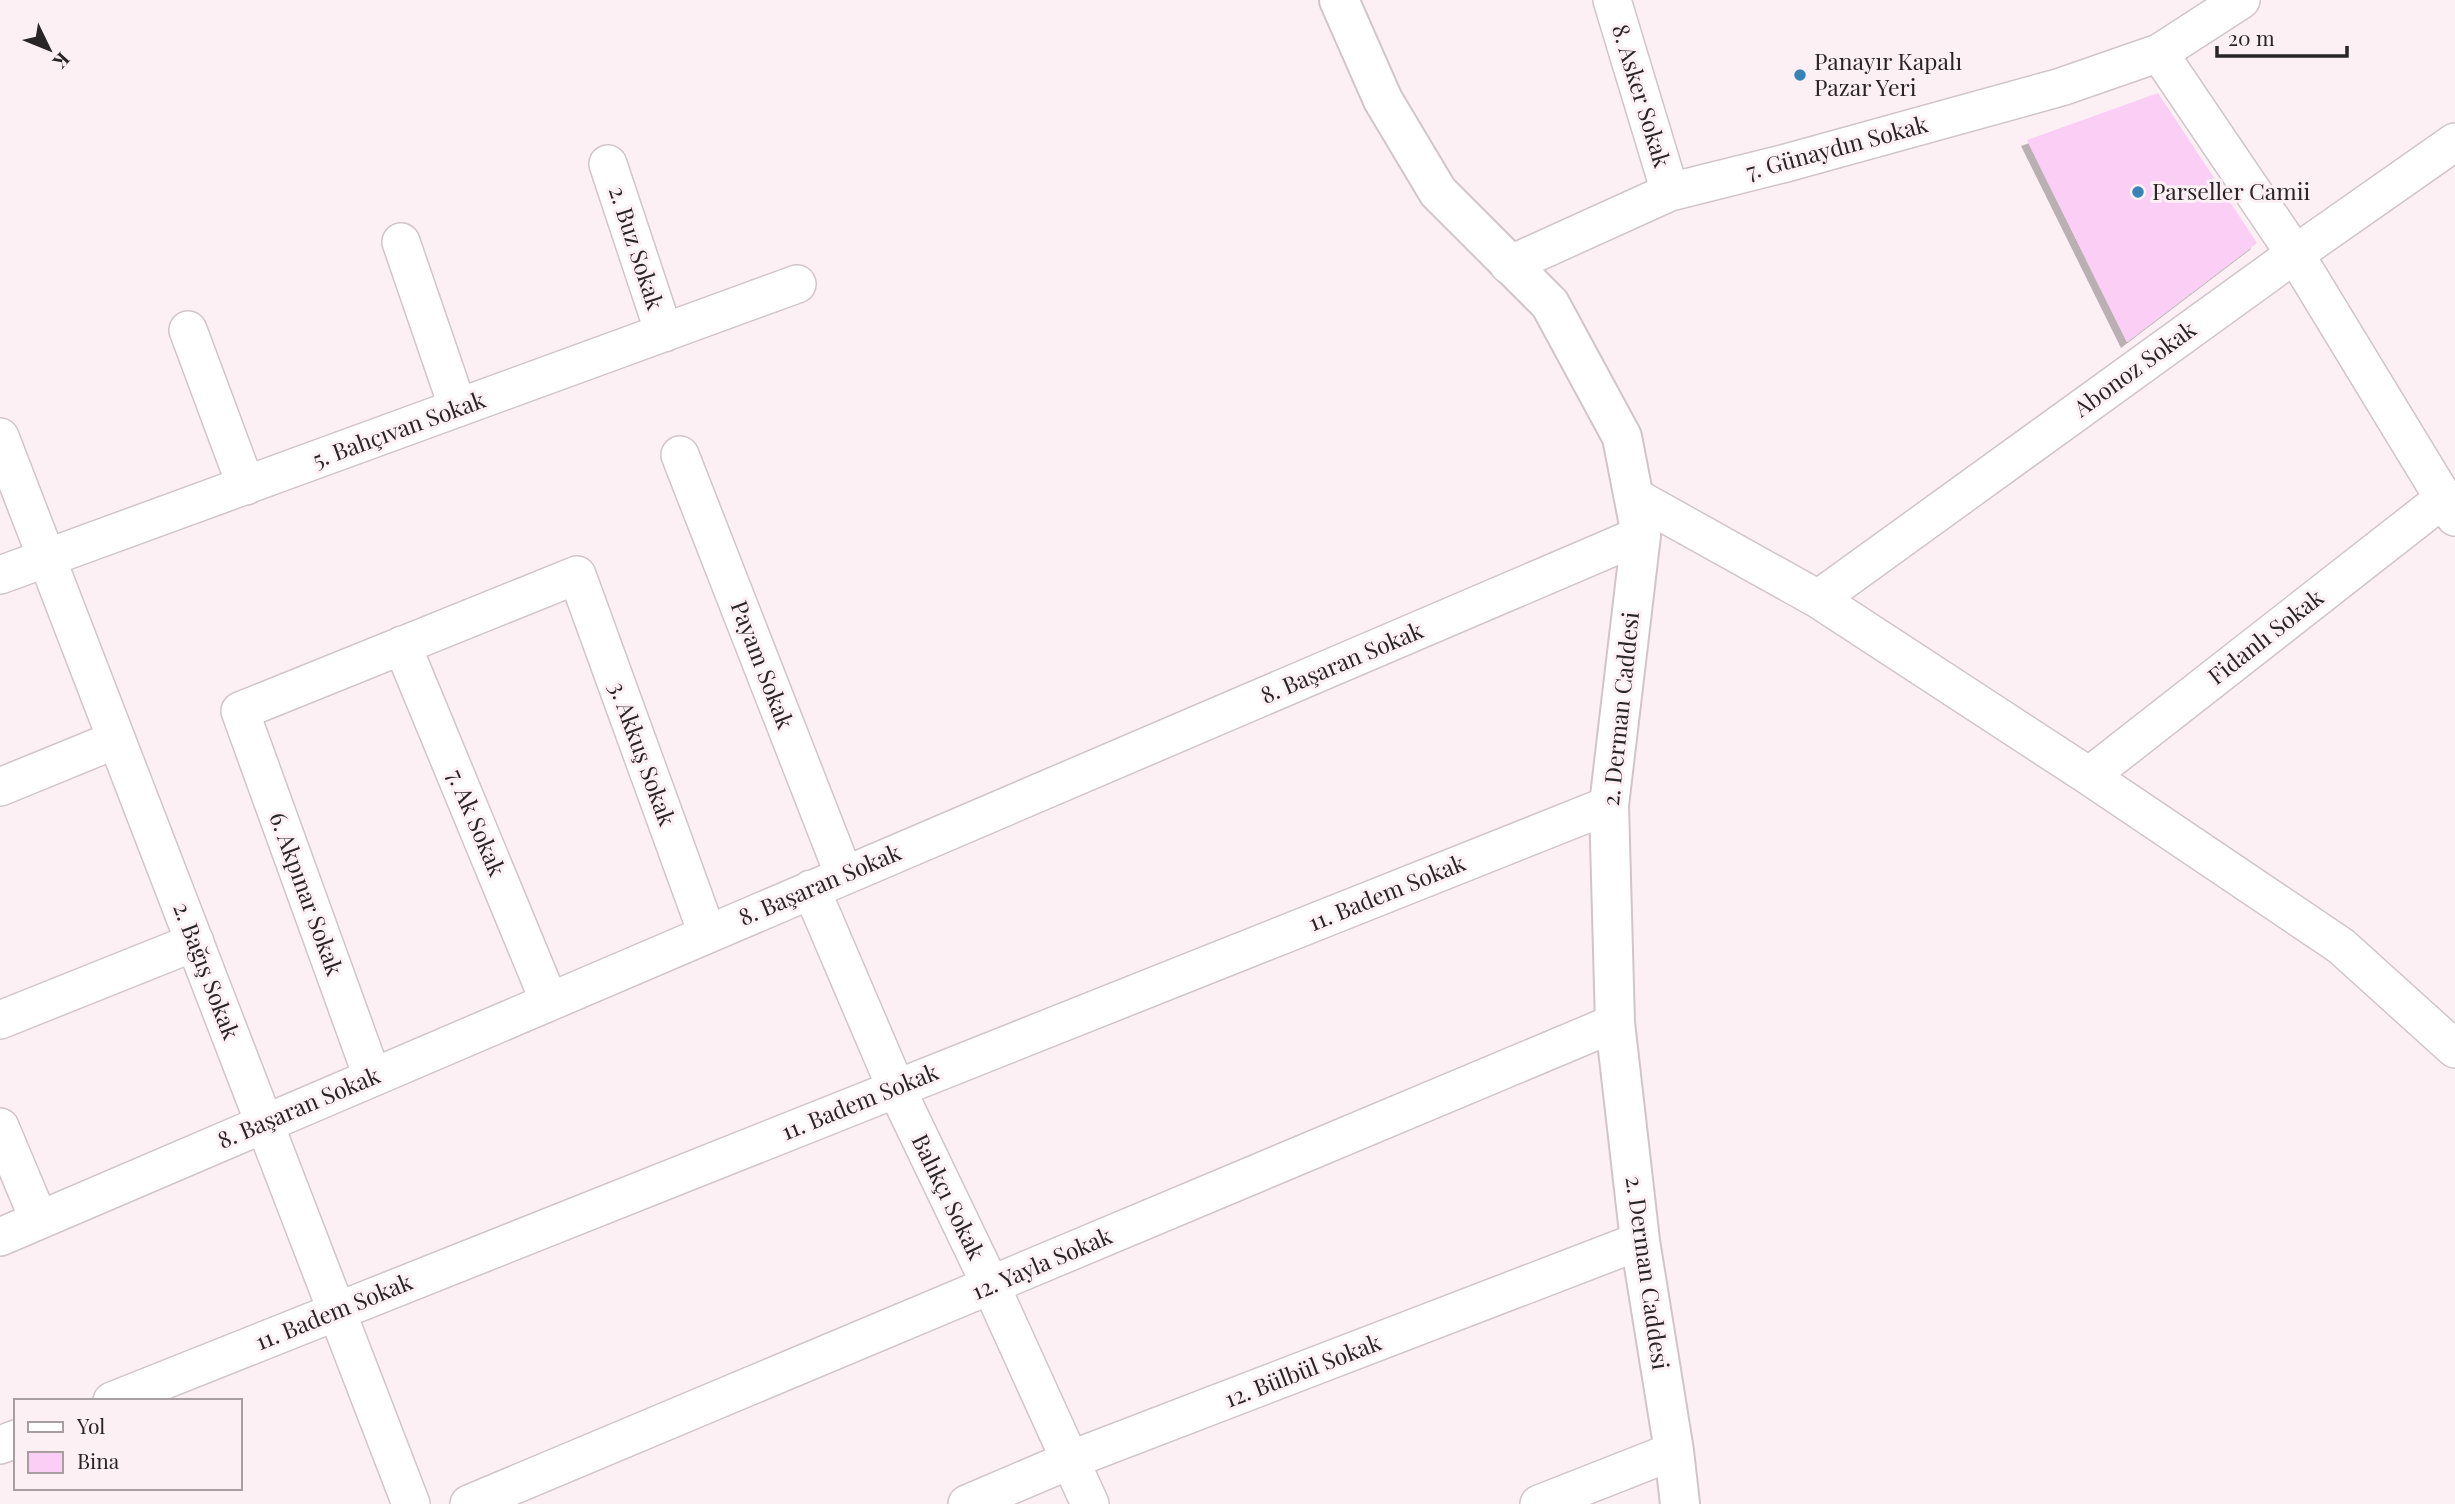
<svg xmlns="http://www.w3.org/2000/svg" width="2455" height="1504" viewBox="0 0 2455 1504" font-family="'Playfair Display',serif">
<defs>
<filter id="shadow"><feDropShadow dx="-6" dy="6" stdDeviation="0" flood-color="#0004"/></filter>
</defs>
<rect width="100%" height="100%" fill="#fdf0f5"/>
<path fill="#facef5" filter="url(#shadow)" d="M2158,93L2257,243L2127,342L2027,140Z"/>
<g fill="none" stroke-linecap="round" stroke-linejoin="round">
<defs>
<path id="minor" d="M1612,0L1670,192
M2159,53L2295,254L2455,517
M608,164L664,333
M401,242L458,408
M1509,265L1670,192L1786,163L2061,87L2159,53L2241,0
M188,330L246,486
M0,437L411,1504
M680,455L844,875
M1633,496L1818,599L2089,776L2341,946L2455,1049
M0,575L797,284
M1818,599L2295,254L2455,142
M402,645L549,1001
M2089,776L2443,499
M0,787L115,740
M811,889L896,1088L991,1286L1090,1504
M0,1020L195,942
M372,1076L240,711L577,575L707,933
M0,1127L39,1220
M0,1237L1641,535
M112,1401L1609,805
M0,1445L16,1439
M469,1504L1615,1023
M967,1504L1070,1460L1640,1241
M1539,1504L1674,1451"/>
<path id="secondary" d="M1339,0L1383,100L1438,192L1550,304L1622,437L1641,535L1609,805L1615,1023L1640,1241L1674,1451L1680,1504"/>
</defs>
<use href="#minor" stroke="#d1c5ca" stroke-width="40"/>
<use href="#secondary" stroke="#d1c5ca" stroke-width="42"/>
<use href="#minor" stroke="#fff" stroke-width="37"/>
<use href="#secondary" stroke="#fff" stroke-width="38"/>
</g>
<g fill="#3884b7" stroke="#fdf0f5" stroke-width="2.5">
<circle cx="1800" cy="75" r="7"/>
<circle cx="2138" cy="192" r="7"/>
</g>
<g text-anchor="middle" stroke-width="6" stroke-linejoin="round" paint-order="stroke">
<g font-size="23" fill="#292426" stroke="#fdf0f5" text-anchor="start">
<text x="1814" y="70">Panayır Kapalı<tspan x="1814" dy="26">Pazar Yeri</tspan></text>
<text x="2152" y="200">Parseller Camii</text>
</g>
<g font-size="23" fill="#292426" stroke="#fdf0f5">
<text transform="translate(1641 96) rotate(73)" y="8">8. Asker Sokak</text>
<text transform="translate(1837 148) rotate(-15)" y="8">7. Günaydın Sokak</text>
<text transform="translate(636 248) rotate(72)" y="8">2. Buz Sokak</text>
<text transform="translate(2135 369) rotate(-36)" y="8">Abonoz Sokak</text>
<text transform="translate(399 430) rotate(-20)" y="8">5. Bahçıvan Sokak</text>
<text transform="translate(2266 637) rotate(-38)" y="8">Fidanlı Sokak</text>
<text transform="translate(1342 663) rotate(-23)" y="8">8. Başaran Sokak</text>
<text transform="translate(762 665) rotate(69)" y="8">Payam Sokak</text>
<text transform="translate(1621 709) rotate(-84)" y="8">2. Derman Caddesi</text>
<text transform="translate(642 754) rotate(70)" y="8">3. Akkuş Sokak</text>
<text transform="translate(476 823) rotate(67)" y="8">7. Ak Sokak</text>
<text transform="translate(820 885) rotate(-23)" y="8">8. Başaran Sokak</text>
<text transform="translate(1387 893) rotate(-22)" y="8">11. Badem Sokak</text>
<text transform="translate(306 894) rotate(70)" y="8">6. Akpınar Sokak</text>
<text transform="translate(206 971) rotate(69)" y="8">2. Bağış Sokak</text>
<text transform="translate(860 1102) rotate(-22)" y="8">11. Badem Sokak</text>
<text transform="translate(299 1108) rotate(-23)" y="8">8. Başaran Sokak</text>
<text transform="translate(948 1197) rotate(64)" y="8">Balıkçı Sokak</text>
<text transform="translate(1042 1264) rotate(-23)" y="8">12. Yayla Sokak</text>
<text transform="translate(1647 1273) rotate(82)" y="8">2. Derman Caddesi</text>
<text transform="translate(334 1312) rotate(-22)" y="8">11. Badem Sokak</text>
<text transform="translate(1303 1371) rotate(-21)" y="8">12. Bülbül Sokak</text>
</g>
</g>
<rect x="14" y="1399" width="228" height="91" fill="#fdf0f5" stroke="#a89ea2" stroke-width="2"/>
<rect x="28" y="1422" width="35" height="10" fill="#ffffff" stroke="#a89ea2" stroke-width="2"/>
<text x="77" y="1434" font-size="21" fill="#292426">Yol</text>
<rect x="28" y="1452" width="35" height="21" fill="#facef5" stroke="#a89ea2" stroke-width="2"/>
<text x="77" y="1469" font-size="21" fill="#292426">Bina</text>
<g transform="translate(49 49) rotate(133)" stroke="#fdf0f5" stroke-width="5" paint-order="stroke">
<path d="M0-5L12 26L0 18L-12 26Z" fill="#292426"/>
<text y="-10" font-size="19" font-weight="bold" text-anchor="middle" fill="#292426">K</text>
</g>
<path d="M2217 46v10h130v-10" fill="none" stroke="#292426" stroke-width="3.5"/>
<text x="2228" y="46" font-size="21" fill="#292426" stroke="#fdf0f5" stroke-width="5" paint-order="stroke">20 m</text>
</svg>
